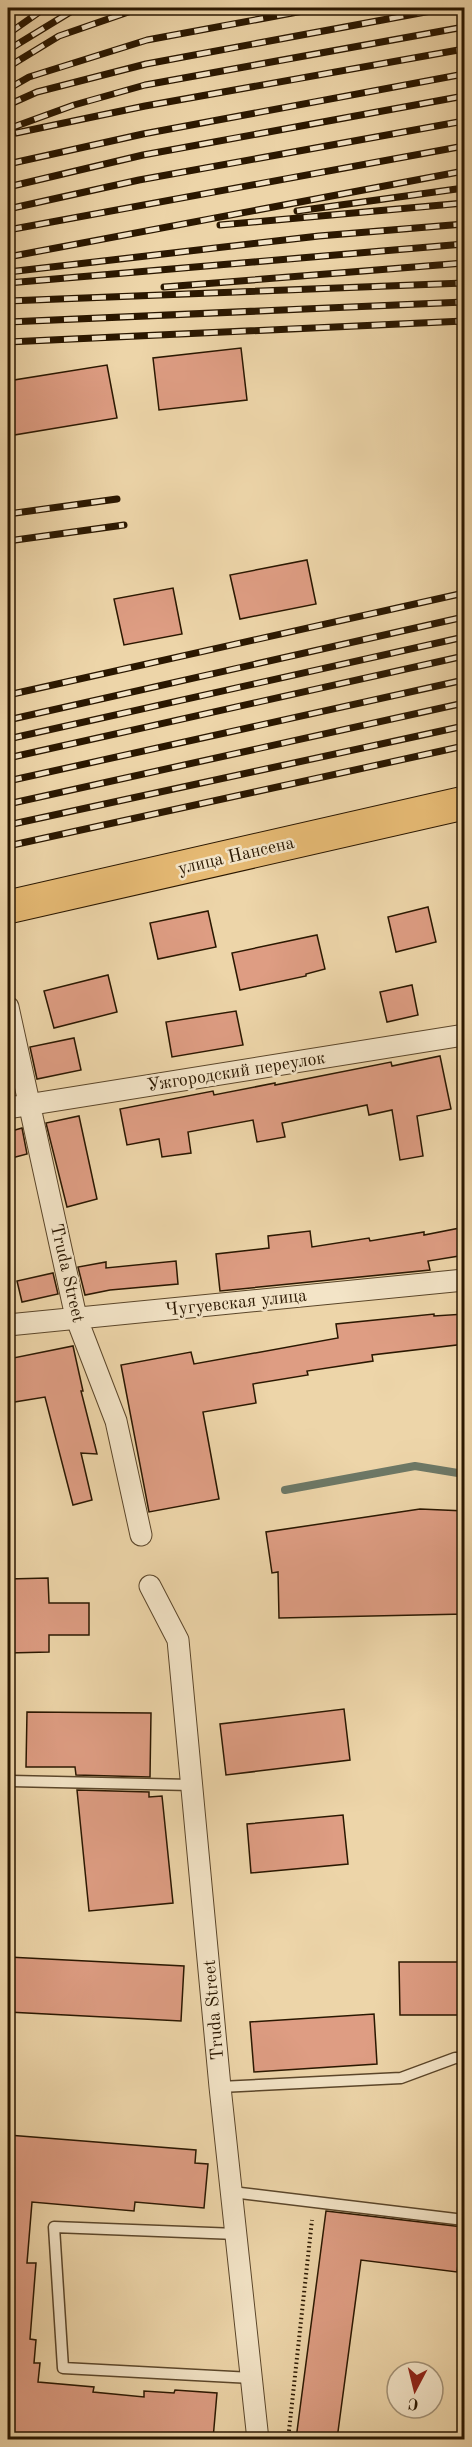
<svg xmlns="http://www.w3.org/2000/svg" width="472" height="2447" viewBox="0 0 472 2447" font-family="'Old Standard TT',serif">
<rect width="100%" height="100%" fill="#edd5a9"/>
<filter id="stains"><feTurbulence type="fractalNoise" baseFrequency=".00333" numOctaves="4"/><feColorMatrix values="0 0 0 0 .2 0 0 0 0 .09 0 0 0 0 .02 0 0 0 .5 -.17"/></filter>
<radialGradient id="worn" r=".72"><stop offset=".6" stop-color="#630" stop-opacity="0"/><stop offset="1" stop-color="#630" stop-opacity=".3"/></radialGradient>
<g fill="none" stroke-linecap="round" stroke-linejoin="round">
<path stroke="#6d7866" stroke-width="8" d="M285,1490L415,1466L464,1474"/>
</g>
<path fill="#de9d83" stroke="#2a1700" stroke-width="1.5" d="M241,348L247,400L159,410L153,358Z
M107,365L117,418L8,436V381Z
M307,560L316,604L240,619L230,575Z
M173,588L182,634L124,645L114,599Z
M428,907L436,942L396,952L388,917Z
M208,911L216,947L158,959L150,923Z
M317,935L325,969L306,974V976L240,990L232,953Z
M108,975L117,1012L54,1028L44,991Z
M412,985L418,1015L387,1022L380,992Z
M236,1011L243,1045L172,1057L166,1022Z
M74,1038L81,1070L37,1079L30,1047Z
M440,1056L451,1109L417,1116L423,1156L400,1160L392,1110L369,1115L367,1105L282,1123L285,1137L257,1142L253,1120L188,1132L191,1153L162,1157L159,1139L127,1145L120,1109L213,1091L214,1095L275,1083V1085L391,1062L392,1066Z
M79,1116L97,1199L67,1207L46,1123Z
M22,1128L27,1154L8,1159V1132Z
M465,1227V1255L428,1261L430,1270L220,1291L216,1254L269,1248L268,1236L310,1231L312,1247L369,1238L370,1241L424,1232V1235Z
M176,1261L178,1284L110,1290L85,1295L78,1267L106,1262V1268Z
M53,1273L58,1294L22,1302L17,1281Z
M434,1314V1316L465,1314V1344L372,1355L373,1361L307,1371L308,1375L253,1384L256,1403L203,1412L219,1499L149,1512L121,1365L191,1352L194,1364L338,1338L336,1324Z
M73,1346L83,1391H81L97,1454L81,1453L92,1500L73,1505L45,1397L8,1403V1359Z
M420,1509L465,1511V1614L279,1618L278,1572L272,1573L266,1532Z
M48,1578L49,1603H89V1635H49V1652L8,1653V1579Z
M344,1709L350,1760L226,1775L220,1724Z
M27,1712L151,1713L150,1777L76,1775L75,1767H26Z
M77,1790L149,1792V1797L162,1796L173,1903L89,1911Z
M343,1815L348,1864L251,1873L247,1824Z
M8,1957L184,1966L181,2021L8,2012Z
M399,1962H465V2015H400Z
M374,2014L377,2064L254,2072L250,2022Z
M8,2135L196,2150L195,2163L208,2164L204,2208L135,2202L134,2211L32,2202L27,2263H36L30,2339L36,2340L34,2363H40L38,2382L94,2387L93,2392L144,2397V2391L174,2393L175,2390L217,2393L213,2439H8Z
M326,2211L463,2227L457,2272L361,2260L337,2439H296Z"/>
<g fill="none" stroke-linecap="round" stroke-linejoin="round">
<defs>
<path id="service" d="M11,1781L191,1785
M220,2087L401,2078L455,2058H464
M232,2192L464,2220
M237,2234L54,2227L63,2368L252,2378"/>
<path id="minor" d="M8,1007L76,1317L116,1421L141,1535
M8,1108L464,1035
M8,1325L464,1280
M150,1586L178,1640L220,2087L258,2440"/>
<path id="primary" d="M8,907L464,803"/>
</defs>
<use href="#service" stroke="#5b462a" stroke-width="13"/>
<use href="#minor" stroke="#5b462a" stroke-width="23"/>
<use href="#primary" stroke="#2a1700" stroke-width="35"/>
<path stroke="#2a1700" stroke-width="4" stroke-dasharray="1.5 3" stroke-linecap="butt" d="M288,2440L312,2220"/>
<use href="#service" stroke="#f3e4c7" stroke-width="10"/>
<use href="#minor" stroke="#f3e4c7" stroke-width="21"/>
<use href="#primary" stroke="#e6ba74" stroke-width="33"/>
<defs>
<path id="rail" d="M8,12L13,8
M8,34L45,8
M8,50L77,8
M8,67L59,36L140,8
M8,89L29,77L147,40L319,8
M8,105L37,92L146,64L447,8
M8,129L74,105L145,85L464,27
M16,133L145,106L464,49
M8,164L143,134L464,74
M8,187L143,155L464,96
M8,209L139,180L464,121
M297,211L464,188
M220,225L464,203
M8,230L464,146
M8,257L464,171
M8,272L319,236L464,224
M8,283L464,244
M164,287L464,263
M8,301L464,283
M8,322L464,302
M8,342L464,321
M8,514L117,499
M8,541L124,525
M8,695L464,593
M8,720L464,617
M8,739L464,637
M8,758L464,656
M8,781L464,680
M8,804L464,703
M8,825L464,726
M8,846L464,746"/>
</defs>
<use href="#rail" stroke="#2a1700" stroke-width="7"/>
<use href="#rail" stroke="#f3e4c7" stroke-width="4.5" stroke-dasharray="14" stroke-linecap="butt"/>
</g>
<g text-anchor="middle" stroke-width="5" stroke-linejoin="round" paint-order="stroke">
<g font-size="18" fill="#2a1700" stroke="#f3e4c7">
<text transform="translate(236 855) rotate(-13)" y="6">улица Нансена</text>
<text transform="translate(236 1071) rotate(-9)" y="6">Ужгородский переулок</text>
<text transform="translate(68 1273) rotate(77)" y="6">Truda Street</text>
<text transform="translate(236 1302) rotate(-6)" y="6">Чугуевская улица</text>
<text transform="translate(213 2010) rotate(-95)" y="6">Truda Street</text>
</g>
</g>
<rect width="472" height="2447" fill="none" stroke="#edd5a9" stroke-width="30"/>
<rect x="9" y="9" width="454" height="2429" fill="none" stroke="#2a1700" stroke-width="3"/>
<rect x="15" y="15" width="442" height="2417" fill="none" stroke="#2a1700" stroke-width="1.5"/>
<g transform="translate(415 2390) rotate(187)"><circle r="28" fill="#f3e4c7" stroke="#a39277" stroke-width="1.5"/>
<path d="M0-4.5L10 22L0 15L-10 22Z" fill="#8f2418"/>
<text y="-9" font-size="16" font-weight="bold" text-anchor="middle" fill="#2a1700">С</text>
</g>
<rect width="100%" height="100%" filter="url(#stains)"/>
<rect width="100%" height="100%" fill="url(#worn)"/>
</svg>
